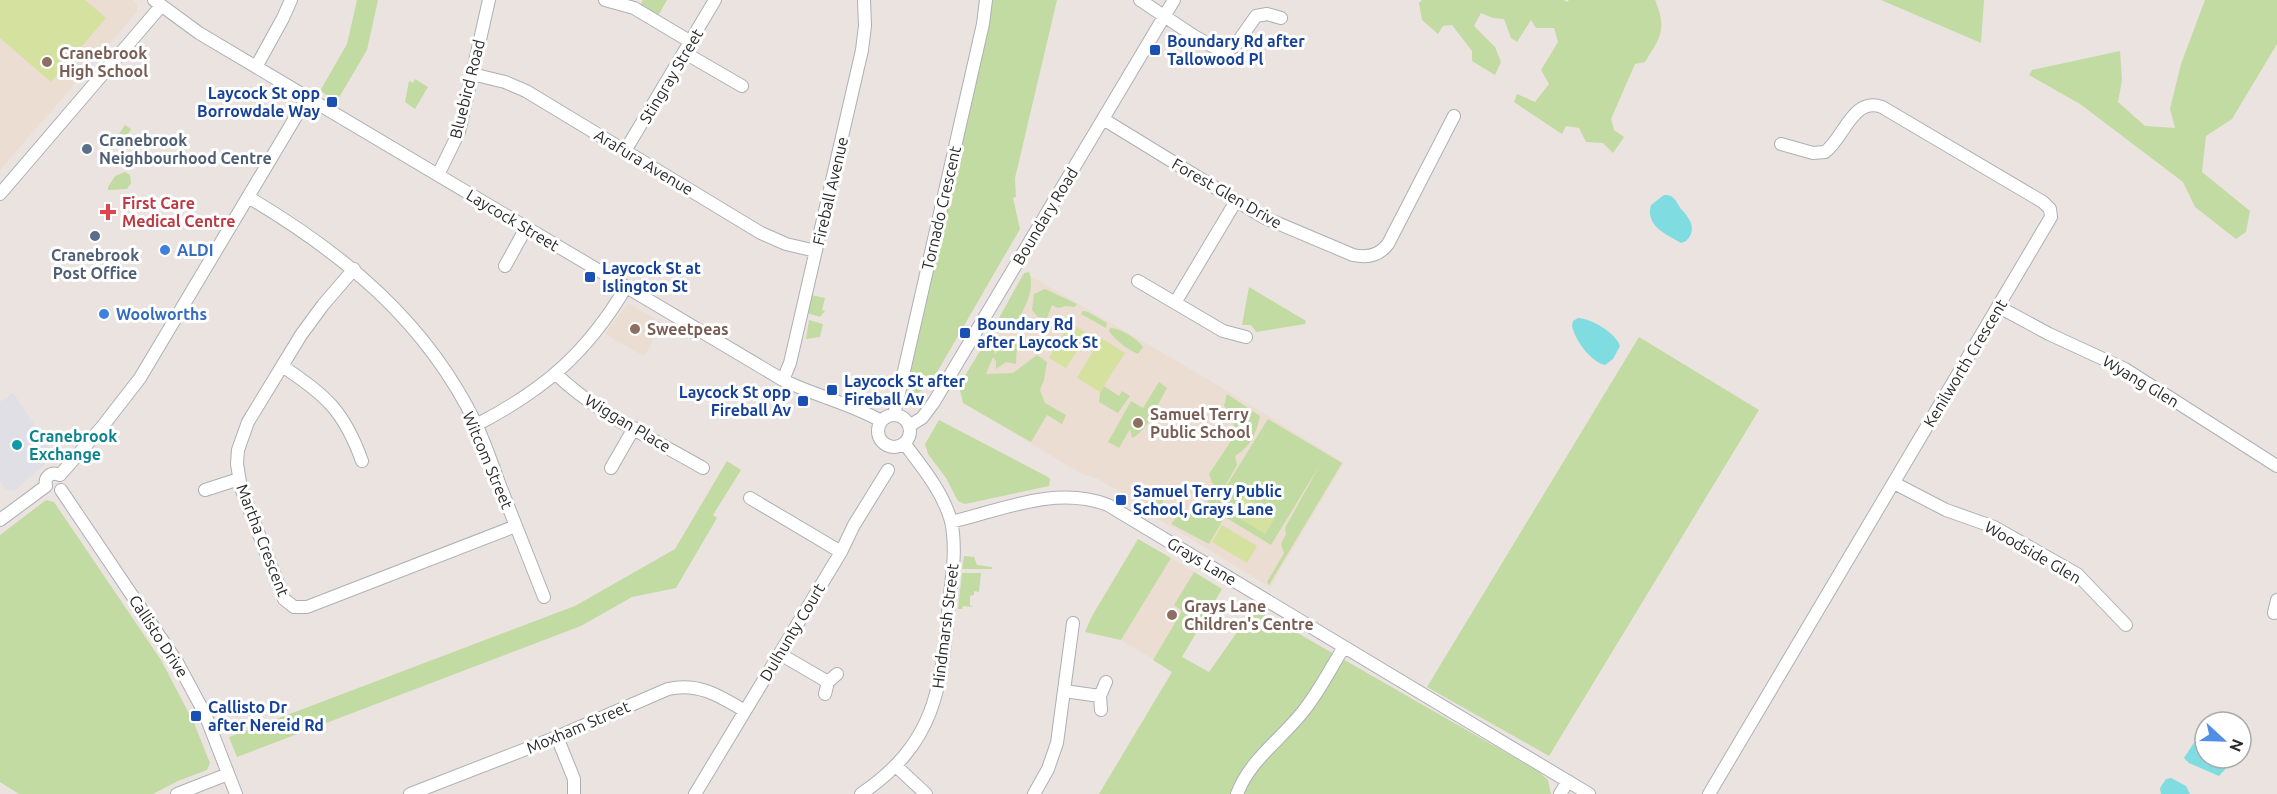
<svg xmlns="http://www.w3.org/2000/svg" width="2277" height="794" viewBox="0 0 2277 794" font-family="Ubuntu,sans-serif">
<rect width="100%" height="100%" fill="#ebe3df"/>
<path fill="#dfdfe5" d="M13,393L55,455L14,491L6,490L0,481V402Z"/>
<path fill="#ebddd1" d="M0,0H133L137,4V12L0,170Z
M1027,274L1231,393L1344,463L1270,587L1150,514L1143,505L1098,479L1082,474L963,403L960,390Z
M628,303L663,324L644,356L605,334Z
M1171,558L1222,589L1173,671L1121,640Z"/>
<path fill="#f1dee3" d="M104,204L117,211L112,220L99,213Z"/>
<path fill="#c2dba2" d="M357,0H378L367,50L337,101L320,91L347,44Z
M643,0H667L658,16L640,5Z
M993,0H1057L1015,178L1016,197L1013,198L1020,229L929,386L902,403Z
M1422,0H1564L1567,2L1569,0H1655C1667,29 1661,37 1645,62L1635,64L1611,119L1614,130L1624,137L1613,153L1603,143L1586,142L1579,128L1566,126L1562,134L1514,102L1517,94L1535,102L1549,84L1541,70L1558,42L1554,28H1536L1531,20L1517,42L1511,38L1504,19L1493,18L1481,13L1474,26L1495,47L1501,62L1495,75L1472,61V51L1452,25L1443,26L1438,34L1422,20L1419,3Z
M1881,0H1984L1981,43Z
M2205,0H2277V44L2232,119L2206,136L2202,172L2250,211L2246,232L2236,239L2195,207L2183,182L2080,104L2029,75L2032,70L2120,51L2122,80L2118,102L2145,126L2175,128L2170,109L2181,64Z
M415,79L428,87L415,109L405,102L409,81L413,83Z
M125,125L131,129L119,149L114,144C116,136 121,132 125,125Z
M125,172L130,175L131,183L127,189L108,190V187L115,176Z
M1029,272C1036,291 1023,309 1016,326L1006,328L999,318L1024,273Z
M1249,287L1306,321L1305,324L1256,332L1251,325H1242Z
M1045,289L1077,304L1074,307L1066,306L1058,308L1052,305L1047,318L1038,317L1032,310L1034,294Z
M811,295L825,298L822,310L825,311L820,317L807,313Z
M1083,311L1088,312L1107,323L1106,328L1081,314Z
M809,320L823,324L820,337L806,339Z
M1110,328C1120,328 1138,339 1143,347L1138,354C1127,349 1116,341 1109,331Z
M1639,337L1759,410L1549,756L1427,687Z
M988,338L998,342L994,355L1009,339L1017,343L1016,364L1006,362L996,369V361L993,357L986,374L1013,373L1037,355L1047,362L1044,380L1040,390L1045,403L1066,415L1062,424L1047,415L1031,442L963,403L960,390L961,382Z
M1159,382L1167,388C1158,403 1148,431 1132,438L1130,429L1119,448L1108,442L1131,401L1143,408Z
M1104,386L1119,396L1122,391L1130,396L1118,413L1099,402L1100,393Z
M1227,394L1260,416C1256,434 1251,446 1235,456L1237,465L1212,509L1268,419L1342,463L1269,585L1267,582L1284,553L1281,544L1286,534L1285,528L1321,463L1271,545L1220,514L1224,518L1209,544L1171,524L1183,509L1198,517L1215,490L1209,474L1231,441L1235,417L1224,406Z
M939,420L1048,477L1050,479L1049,486L965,504L958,501L946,478L928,454L925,444Z
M727,461L741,470L713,515L717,518L676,588L632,597L581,626L237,757L229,737L575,606L675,549Z
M1154,494L1161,497L1164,505L1165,515L1152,513L1144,509Z
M46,500L54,502L161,660L194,723L210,763L207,770L178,781L153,794H19L0,782V535Z
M1138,539L1171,558L1121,640L1085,632L1092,616Z
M964,556L974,557L977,565L992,567V569H962Z
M1194,572L1222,589L1182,657L1209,672L1254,608L1538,771L1548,780L1551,794H1099L1172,672L1153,660L1182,611L1174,605Z
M962,573H981L979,592L974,591V595L970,596V605L973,607L963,606L962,609H958Z"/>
<path fill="#d4e19f" d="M0,0H85L106,18L51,82L0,38Z
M1070,323L1088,334L1066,368L1049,358Z
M1101,338L1125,353L1100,392L1077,378Z
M1244,496L1276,516L1265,534L1233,514Z
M1222,525L1257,546L1247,563L1212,542Z"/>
<path fill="#7fdce0" d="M1664,195C1676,195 1676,203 1682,210C1691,220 1697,230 1686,241L1681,243C1666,234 1645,226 1651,205Z
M1578,318C1592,319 1616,333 1620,346L1613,359L1605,365C1591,362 1575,340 1572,326L1573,321Z
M2205,726V758H2231L2229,765L2219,776L2189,763L2184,758Z
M2171,778L2186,786L2190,794H2161L2160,788L2166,779Z"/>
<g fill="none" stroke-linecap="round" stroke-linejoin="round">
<defs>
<path id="minor" d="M154,0L199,33L783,380C815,396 850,403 881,421
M605,0L634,8L691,42
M1140,0L1194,36L1221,51H1227L1235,46L1256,16L1267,14L1281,18
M685,53L742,86
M256,67L283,18L291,0
M472,74L505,82L526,91L761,233L786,244L816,251
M1103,119L1263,217L1353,255C1367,258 1379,256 1388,244L1454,116
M625,151L715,0
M438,175L459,132L489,0
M0,194L161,6
M248,197C344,254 426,321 476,424C485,443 492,464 499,483C514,521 529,559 544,597
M505,266L526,228
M354,269L323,305L301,335L248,422L238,450L237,464L241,488L284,599L294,607H307L516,526
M1138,281L1223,331L1246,337
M1175,303L1236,201
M1999,307L2049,334L2125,369L2277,466
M282,366C326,395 344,411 362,461
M556,374C596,413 655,440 703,468
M783,380L790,363L862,50L865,26L864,0
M894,415L983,24L986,0
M878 431a16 16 0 1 1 32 0a16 16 0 1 1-32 0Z
M476,425C544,390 587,353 626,287
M909,426L922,418L934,402L1174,0
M611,468L634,428
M60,475L102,427L140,378L307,98
M1894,483L1946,510L1994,527L2077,574L2126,625
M61,490L177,662L205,714L236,794
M205,490L239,479
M750,498L841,552
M0,520L46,486C44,477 51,471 60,475
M951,522C1002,510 1056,485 1108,505L1589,794
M2274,613L2277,600
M780,654L828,682
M1064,691L1100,696
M825,694L828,682L837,674
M1101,710L1100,696L1106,682
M557,737L574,779V794
M896,766L926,794
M177,794L228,774
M410,794L557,737L668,689C698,682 720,696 745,711
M695,794L841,552L854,525L888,470
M861,794C937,742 941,688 949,603C952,577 957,548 951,521C943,492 922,467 904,443
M1034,794L1048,769L1057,743L1073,623
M1237,794C1250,760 1279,741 1301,714C1318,694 1330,669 1344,647
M1560,794L1568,781
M1709,794L2051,217L2050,209L2043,202L1882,107C1853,96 1844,138 1825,152L1813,153L1781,144"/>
</defs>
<use href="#minor" stroke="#acb0b6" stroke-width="14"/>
<use href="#minor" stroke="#fff" stroke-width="12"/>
</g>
<g fill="#1a4fb4" stroke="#fff" stroke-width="2">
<rect x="1149" y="44" width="12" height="12" rx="3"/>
<rect x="326" y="96" width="12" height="12" rx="3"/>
<rect x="584" y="271" width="12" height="12" rx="3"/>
<rect x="959" y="327" width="12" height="12" rx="3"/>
<rect x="826" y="384" width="12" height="12" rx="3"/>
<rect x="797" y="395" width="12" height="12" rx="3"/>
<rect x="1115" y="494" width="12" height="12" rx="3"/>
<rect x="190" y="710" width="12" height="12" rx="3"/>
</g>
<g fill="#8d6e63" stroke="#fff" stroke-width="2">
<circle cx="47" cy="62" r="6"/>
<circle cx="635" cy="329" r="6"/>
<circle cx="1138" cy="423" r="6"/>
<circle cx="1172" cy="615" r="6"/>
</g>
<g fill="#5c6f8a" stroke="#fff" stroke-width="2">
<circle cx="87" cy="149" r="6"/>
<circle cx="95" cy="236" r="6"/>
</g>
<path fill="#e0444e" stroke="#fff" stroke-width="2" d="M105 203h6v6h6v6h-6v6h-6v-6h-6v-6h6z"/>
<g fill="#3f7fe0" stroke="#fff" stroke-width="2">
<circle cx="165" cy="250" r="6"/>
<circle cx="104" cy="314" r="6"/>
</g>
<circle fill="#0f9aa8" stroke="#fff" stroke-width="2" cx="17" cy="445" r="6"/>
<g text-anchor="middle" stroke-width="6" stroke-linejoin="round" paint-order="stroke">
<g font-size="16" font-weight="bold" fill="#164399" stroke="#fff" text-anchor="start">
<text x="1167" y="47">Boundary Rd after<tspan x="1167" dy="18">Tallowood Pl</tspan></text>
<text x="320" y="99" text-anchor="end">Laycock St opp<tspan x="320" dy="18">Borrowdale Way</tspan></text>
<text x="602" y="274">Laycock St at<tspan x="602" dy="18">Islington St</tspan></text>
<text x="977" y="330">Boundary Rd<tspan x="977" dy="18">after Laycock St</tspan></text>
<text x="844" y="387">Laycock St after<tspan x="844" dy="18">Fireball Av</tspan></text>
<text x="791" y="398" text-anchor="end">Laycock St opp<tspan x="791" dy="18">Fireball Av</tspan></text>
<text x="1133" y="497">Samuel Terry Public<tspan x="1133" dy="18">School, Grays Lane</tspan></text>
<text x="208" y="713">Callisto Dr<tspan x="208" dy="18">after Nereid Rd</tspan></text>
</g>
<g font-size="16" font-weight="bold" fill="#785e54" stroke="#fff" text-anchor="start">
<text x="59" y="59">Cranebrook<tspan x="59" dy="18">High School</tspan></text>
<text x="647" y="335">Sweetpeas</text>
<text x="1150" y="420">Samuel Terry<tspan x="1150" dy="18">Public School</tspan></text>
<text x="1184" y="612">Grays Lane<tspan x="1184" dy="18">Children's Centre</tspan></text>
</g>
<g font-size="16" fill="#2b2b2b" stroke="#fff">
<text transform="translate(671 76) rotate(-59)" y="6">Stingray Street</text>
<text transform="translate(467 89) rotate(-76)" y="6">Bluebird Road</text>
<text transform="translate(644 162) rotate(31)" y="6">Arafura Avenue</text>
<text transform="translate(830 191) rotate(-77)" y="6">Fireball Avenue</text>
<text transform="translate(1227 193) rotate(30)" y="6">Forest Glen Drive</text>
<text transform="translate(941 208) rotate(-77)" y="6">Tornado Crescent</text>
<text transform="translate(1045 216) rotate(-59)" y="6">Boundary Road</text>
<text transform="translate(513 220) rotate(31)" y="6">Laycock Street</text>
<text transform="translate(1965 363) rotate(-59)" y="6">Kenilworth Crescent</text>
<text transform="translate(2141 381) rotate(31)" y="6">Wyang Glen</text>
<text transform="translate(628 423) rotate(31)" y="6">Wiggan Place</text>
<text transform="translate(488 460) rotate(67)" y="6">Witcom Street</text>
<text transform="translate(263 540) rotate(69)" y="6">Martha Crescent</text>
<text transform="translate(2033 552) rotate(30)" y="6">Woodside Glen</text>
<text transform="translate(1202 561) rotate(31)" y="6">Grays Lane</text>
<text transform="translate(945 626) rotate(-83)" y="6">Hindmarsh Street</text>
<text transform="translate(792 632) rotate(-59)" y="6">Dulhunty Court</text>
<text transform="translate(159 636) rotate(57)" y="6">Callisto Drive</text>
<text transform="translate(578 727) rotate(-23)" y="6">Moxham Street</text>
</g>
<g font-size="16" font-weight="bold" fill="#4e5e75" stroke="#fff" text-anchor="start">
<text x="99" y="146">Cranebrook<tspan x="99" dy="18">Neighbourhood Centre</tspan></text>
<text x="95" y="261" text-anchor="middle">Cranebrook<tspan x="95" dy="18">Post Office</tspan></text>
</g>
<g font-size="16" font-weight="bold" fill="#be3a42" stroke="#fff" text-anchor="start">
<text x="122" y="209">First Care<tspan x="122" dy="18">Medical Centre</tspan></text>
</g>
<g font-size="16" font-weight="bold" fill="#366cbe" stroke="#fff" text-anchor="start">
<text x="177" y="256">ALDI</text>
<text x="116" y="320">Woolworths</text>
</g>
<g font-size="16" font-weight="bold" fill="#0d838f" stroke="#fff" text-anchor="start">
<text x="29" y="442">Cranebrook<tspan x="29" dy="18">Exchange</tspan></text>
</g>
</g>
<g transform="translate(2223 740) rotate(112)"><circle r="28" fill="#ffffff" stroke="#aaaaaa" stroke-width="1.5"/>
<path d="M0-4.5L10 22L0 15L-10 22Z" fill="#538ee5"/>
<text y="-9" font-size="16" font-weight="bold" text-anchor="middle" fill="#2b2b2b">N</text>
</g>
</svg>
